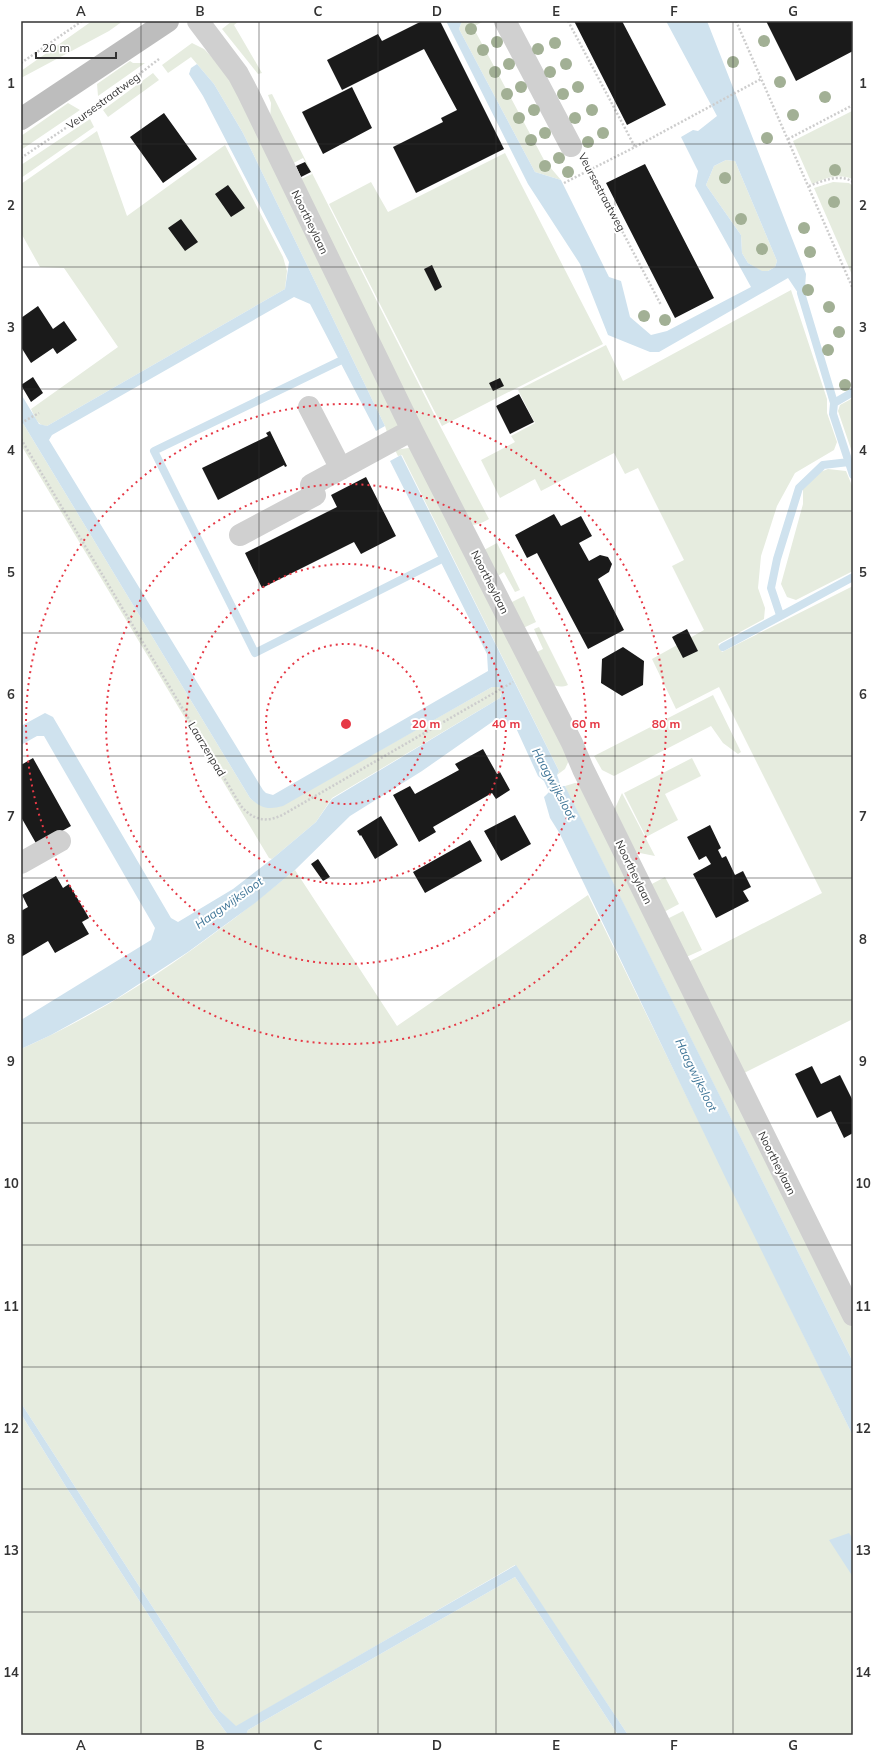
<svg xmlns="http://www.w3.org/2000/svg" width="874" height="1756" viewBox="0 0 874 1756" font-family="Mulish,sans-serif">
<rect width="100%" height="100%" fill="#fff"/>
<path fill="#e6ecdf" d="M92,21H123L109,31L21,78V71Z
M232,21H239L234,25L262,73L258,74L222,29Z
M462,21H484L473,27L544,160L561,180L535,172L459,29Z
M192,43L204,49L226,71L402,421L391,434L388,435L385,426L243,133L214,84L191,57L168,73L162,65Z
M130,61L133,63H145L98,96L97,84Z
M153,73L159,80L108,117L103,110Z
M272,94L439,424L489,519C481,523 477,526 468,524L301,179L312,174L303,158L290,165L270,120L271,103L268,95Z
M68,103L80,110L21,150V136Z
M852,111L853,114V179C836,173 828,178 812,184L793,141Z
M90,119L94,127L21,178V165Z
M97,131L127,216L225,145L283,257L287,271L285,289L47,426C37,426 35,417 31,409L118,347L64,268L40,267L21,233V184Z
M505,153L603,344L442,426L329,204L371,182L388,212Z
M726,160L735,161L777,261L775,267L768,271H761L748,263L742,253L741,235L706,185L714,166Z
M833,182L849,183L853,186V277L814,188Z
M791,290L827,399V413L837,442L834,450L795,473L777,506L761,556L758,588L765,608L764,619L718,644L722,652L853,586V1019L742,1074L688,962L822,893L719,687L676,709L652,659L704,630L672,566L684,560L638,468L625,474L614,453L541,491L535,479L500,498L481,460L515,442L511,436L535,423L518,390L606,345L623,381Z
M853,398V455L838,411L840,405Z
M21,420L250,798C260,807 270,809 283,805L492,687L499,686L502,690L500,698L332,798L316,822L272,859L269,858L21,445Z
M415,447L570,758L565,769L557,775L559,771L402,455L398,456L395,450Z
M828,469L846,471L853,488V571L796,600L787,597L781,584L803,504V489L820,472Z
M497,543L520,590L515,592L504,572L496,577L482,551Z
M524,596L536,622L521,629L508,604Z
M539,627L568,685C548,693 542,668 535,653L543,649L534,629Z
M713,695L741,752L738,754L723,743L711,726L614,776L602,770L594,756Z
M692,758L701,776L665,794L678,820L646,837L624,793Z
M575,783L584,784L853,1330V1362L567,791L565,786Z
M622,793L655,856L630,851L612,815Z
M295,870L397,1026L588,895L853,1436V1735H628L515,1565L236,1727L219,1710L21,1403V1049C121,1005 211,939 295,870Z
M665,877L679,904L662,913L648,886Z
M683,911L702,950L684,958L665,920Z
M21,1414L68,1490L209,1709L228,1735H21Z
M515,1577L618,1735H246L248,1730Z"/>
<path fill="#cfe2ee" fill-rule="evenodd" d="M446,21H462L459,29L535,172L561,180L609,277L621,281L630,317L651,335L667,331L751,287L695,186L698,171L681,137L693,130L698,131L717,116L666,21H707L806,274L804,302L788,278L659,352H650L608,335L580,264L528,184ZM726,160L735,161L777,261L775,267L768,271H762L748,263L742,253L741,235L706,185L714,166Z
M197,64L214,84L243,133L385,426L376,431L310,304L294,297L52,435L49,440L263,790L266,793L273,795L488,671L487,654L390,461L401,455L559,771L557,775L561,786H565L853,1362V1436L728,1183L560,834L550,818L544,797L549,792L544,781L538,776L516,728L504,722H492L422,771L350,816L295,870L255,903L188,952L116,999L51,1035L21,1049V1020L151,940L155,928L44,736H37L21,745V726L45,713L53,717L171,918L178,922L233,889L272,859L316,822L332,799L500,698C502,694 502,691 499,687H492L283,806C268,810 261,808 250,798L21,420V394L39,424L47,426L285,289L289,262L203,96L189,74L191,68Z
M21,1403L219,1710L236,1726L516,1565L628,1735H618L515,1577L248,1730L246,1735H228L209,1709L68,1490L21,1414Z
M849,1533L853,1539V1577L829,1540Z"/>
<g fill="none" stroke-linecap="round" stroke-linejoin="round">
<path stroke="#cfe2ee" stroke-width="8" d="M801,293L834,403L833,414L853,475
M346,358L154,451L255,653L446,557
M834,403L853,392
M780,615L771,588L777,559L799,488L823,465L849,462
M723,647L853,577"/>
</g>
<path fill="#1a1a1a" d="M422,21H440L504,149L416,193L393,147L443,122L441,118L457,110L424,49L342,90L327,60L378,34L382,41Z
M574,21H622L666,105L627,125Z
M766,21H853V51L796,81Z
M352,87L372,128L323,154L302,112Z
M164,113L197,159L163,183L130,137Z
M305,162L311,172L301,177L296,166Z
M645,164L714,298L675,318L606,183Z
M228,185L245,208L231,217L215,194Z
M181,219L198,242L185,251L168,228Z
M432,265L442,287L435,291L424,269Z
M38,306L53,329L64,321L77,340L57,354L53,348L31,363L21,347V318Z
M33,377L43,393L31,402L21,385Z
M500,378L504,386L493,391L489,383Z
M519,394L534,422L510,434L496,406Z
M270,431L287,466L285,467L284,465L250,483L218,500L202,468L268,436L266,433Z
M366,477L396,536L361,554L354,542L262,588L245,553L337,507L331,495Z
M554,514L561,526L581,516L592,536L579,543L589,561L600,555L608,557L612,564L609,572L598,579L624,630L588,649L537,553L527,558L515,535Z
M687,629L698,651L683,658L672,637Z
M623,647L644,661L643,685L622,696L601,683L602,659Z
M483,749L497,774L500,772L510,790L496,799L492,793L433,827L436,832L419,842L393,795L410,786L415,794L459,770L455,764Z
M33,758L71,826L37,845L21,817V765Z
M515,815L531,844L501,861L484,831Z
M381,816L398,845L375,859L361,835L360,836L357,831Z
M710,825L721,848L718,850L722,858L726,856L735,875L743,871L751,887L743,891L749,901L716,918L693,874L711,864L706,856L699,860L687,837Z
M470,840L482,861L425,893L413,872Z
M318,859L330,877L323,881L311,864Z
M56,876L63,888L69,884L89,918L82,922L89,934L55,953L48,941L21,957V911L28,907L22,895Z
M812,1066L821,1084L840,1075L853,1101V1133L844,1138L831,1111L817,1118L795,1074Z"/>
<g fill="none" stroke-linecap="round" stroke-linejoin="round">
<path stroke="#cdcdcd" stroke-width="2.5" stroke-dasharray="2 2" stroke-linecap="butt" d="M568,21L635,147
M736,21L853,289
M21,63L82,21
M788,139L853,105
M21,158L91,111L159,59
M587,164L661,305
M564,183L635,147L761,79
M809,186C823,181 839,173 853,182
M21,423L39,413
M21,439L241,806C254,821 267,823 284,814L513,682"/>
<path stroke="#d0d0d0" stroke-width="22" d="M198,21L238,74L248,93L412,430L572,743L583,769L853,1315
M505,21L571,146
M309,407L341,469
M240,535L315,495L311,485L412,430
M21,863L60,841"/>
<path stroke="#bdbdbd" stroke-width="22" d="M21,119L168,21"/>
</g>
<g fill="#a2b095">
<circle cx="471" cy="29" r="6"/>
<circle cx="764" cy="41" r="6"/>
<circle cx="497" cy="42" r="6"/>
<circle cx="555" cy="43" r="6"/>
<circle cx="538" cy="49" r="6"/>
<circle cx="483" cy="50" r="6"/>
<circle cx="733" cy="62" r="6"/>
<circle cx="509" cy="64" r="6"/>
<circle cx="566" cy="64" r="6"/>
<circle cx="495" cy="72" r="6"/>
<circle cx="550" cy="72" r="6"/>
<circle cx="780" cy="82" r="6"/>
<circle cx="521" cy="87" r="6"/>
<circle cx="578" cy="87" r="6"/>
<circle cx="507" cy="94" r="6"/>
<circle cx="563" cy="94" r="6"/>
<circle cx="825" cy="97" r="6"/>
<circle cx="534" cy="110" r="6"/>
<circle cx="592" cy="110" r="6"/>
<circle cx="793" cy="115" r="6"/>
<circle cx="519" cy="118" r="6"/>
<circle cx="575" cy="118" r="6"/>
<circle cx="545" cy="133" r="6"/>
<circle cx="603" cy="133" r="6"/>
<circle cx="767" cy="138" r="6"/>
<circle cx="531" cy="140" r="6"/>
<circle cx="588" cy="142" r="6"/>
<circle cx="559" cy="158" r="6"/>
<circle cx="545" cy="166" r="6"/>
<circle cx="835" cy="170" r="6"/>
<circle cx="568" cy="172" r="6"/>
<circle cx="725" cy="178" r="6"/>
<circle cx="834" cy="202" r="6"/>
<circle cx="741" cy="219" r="6"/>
<circle cx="804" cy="228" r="6"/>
<circle cx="762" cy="249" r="6"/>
<circle cx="810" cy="252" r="6"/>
<circle cx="808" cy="290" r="6"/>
<circle cx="829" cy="307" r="6"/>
<circle cx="644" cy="316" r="6"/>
<circle cx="665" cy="320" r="6"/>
<circle cx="839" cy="332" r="6"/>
<circle cx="828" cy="350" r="6"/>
<circle cx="845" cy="385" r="6"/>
</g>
<path fill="none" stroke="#333" stroke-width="1" stroke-opacity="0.55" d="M141,21V1735M259,21V1735M378,21V1735M496,21V1735M615,21V1735M733,21V1735M21,144H853M21,267H853M21,389H853M21,511H853M21,633H853M21,756H853M21,878H853M21,1000H853M21,1123H853M21,1245H853M21,1367H853M21,1489H853M21,1612H853"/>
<g fill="none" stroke="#e63946" stroke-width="2" stroke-dasharray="2 4">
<circle cx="346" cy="724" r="80"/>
<circle cx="346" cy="724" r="160"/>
<circle cx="346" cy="724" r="240"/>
<circle cx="346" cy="724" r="320"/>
</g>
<g text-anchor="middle" stroke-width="4" stroke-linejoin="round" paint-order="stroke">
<g font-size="11" fill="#333" stroke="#fff">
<text transform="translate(103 101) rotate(-36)" y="4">Veursestraatweg</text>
<text transform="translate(602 192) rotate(62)" y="4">Veursestraatweg</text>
<text transform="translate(310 222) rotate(64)" y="4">Noortheylaan</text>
<text transform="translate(490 582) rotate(63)" y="4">Noortheylaan</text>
<text transform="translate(207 749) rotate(59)" y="4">Laarzenpad</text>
<text transform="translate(634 872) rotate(64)" y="4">Noortheylaan</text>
<text transform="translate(777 1163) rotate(63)" y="4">Noortheylaan</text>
</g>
<g font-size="12" font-style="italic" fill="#3f7597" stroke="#fff">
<text transform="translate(554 784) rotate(62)" y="4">Haagwijksloot</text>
<text transform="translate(229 903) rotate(-35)" y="4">Haagwijksloot</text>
<text transform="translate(696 1075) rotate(64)" y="4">Haagwijksloot</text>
</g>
</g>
<circle cx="346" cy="724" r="6" fill="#e63946" stroke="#fff" stroke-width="2"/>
<g font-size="12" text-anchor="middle" font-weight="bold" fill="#e63946" stroke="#fff" stroke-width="4" stroke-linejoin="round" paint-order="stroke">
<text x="426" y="728">20 m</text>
<text x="506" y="728">40 m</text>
<text x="586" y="728">60 m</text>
<text x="666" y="728">80 m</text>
</g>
<rect width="874" height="1756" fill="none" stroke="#ffffff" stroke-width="44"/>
<path d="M36 52v6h80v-6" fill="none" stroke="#333333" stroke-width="2"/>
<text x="42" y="52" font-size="12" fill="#333333" stroke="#ffffff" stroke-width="3" paint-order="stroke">20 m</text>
<rect x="22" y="22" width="830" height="1712" fill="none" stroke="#333" stroke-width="1.5"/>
<g font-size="13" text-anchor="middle" font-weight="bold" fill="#333">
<text x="81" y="16">A</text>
<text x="200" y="16">B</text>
<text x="318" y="16">C</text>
<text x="437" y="16">D</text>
<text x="556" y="16">E</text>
<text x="674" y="16">F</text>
<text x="793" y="16">G</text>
<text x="11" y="88">1</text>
<text x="863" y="88">1</text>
<text x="11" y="210">2</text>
<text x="863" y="210">2</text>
<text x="11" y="332">3</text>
<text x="863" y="332">3</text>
<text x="11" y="455">4</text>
<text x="863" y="455">4</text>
<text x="11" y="577">5</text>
<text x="863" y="577">5</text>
<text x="11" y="699">6</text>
<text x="863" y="699">6</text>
<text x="11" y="821">7</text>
<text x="863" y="821">7</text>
<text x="11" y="944">8</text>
<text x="863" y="944">8</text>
<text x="11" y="1066">9</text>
<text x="863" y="1066">9</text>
<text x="11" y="1188">10</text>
<text x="863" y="1188">10</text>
<text x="11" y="1311">11</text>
<text x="863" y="1311">11</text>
<text x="11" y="1433">12</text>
<text x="863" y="1433">12</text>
<text x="11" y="1555">13</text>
<text x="863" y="1555">13</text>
<text x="11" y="1677">14</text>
<text x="863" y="1677">14</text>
<text x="81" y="1750">A</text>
<text x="200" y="1750">B</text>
<text x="318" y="1750">C</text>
<text x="437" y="1750">D</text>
<text x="556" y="1750">E</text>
<text x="674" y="1750">F</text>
<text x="793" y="1750">G</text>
</g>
</svg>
